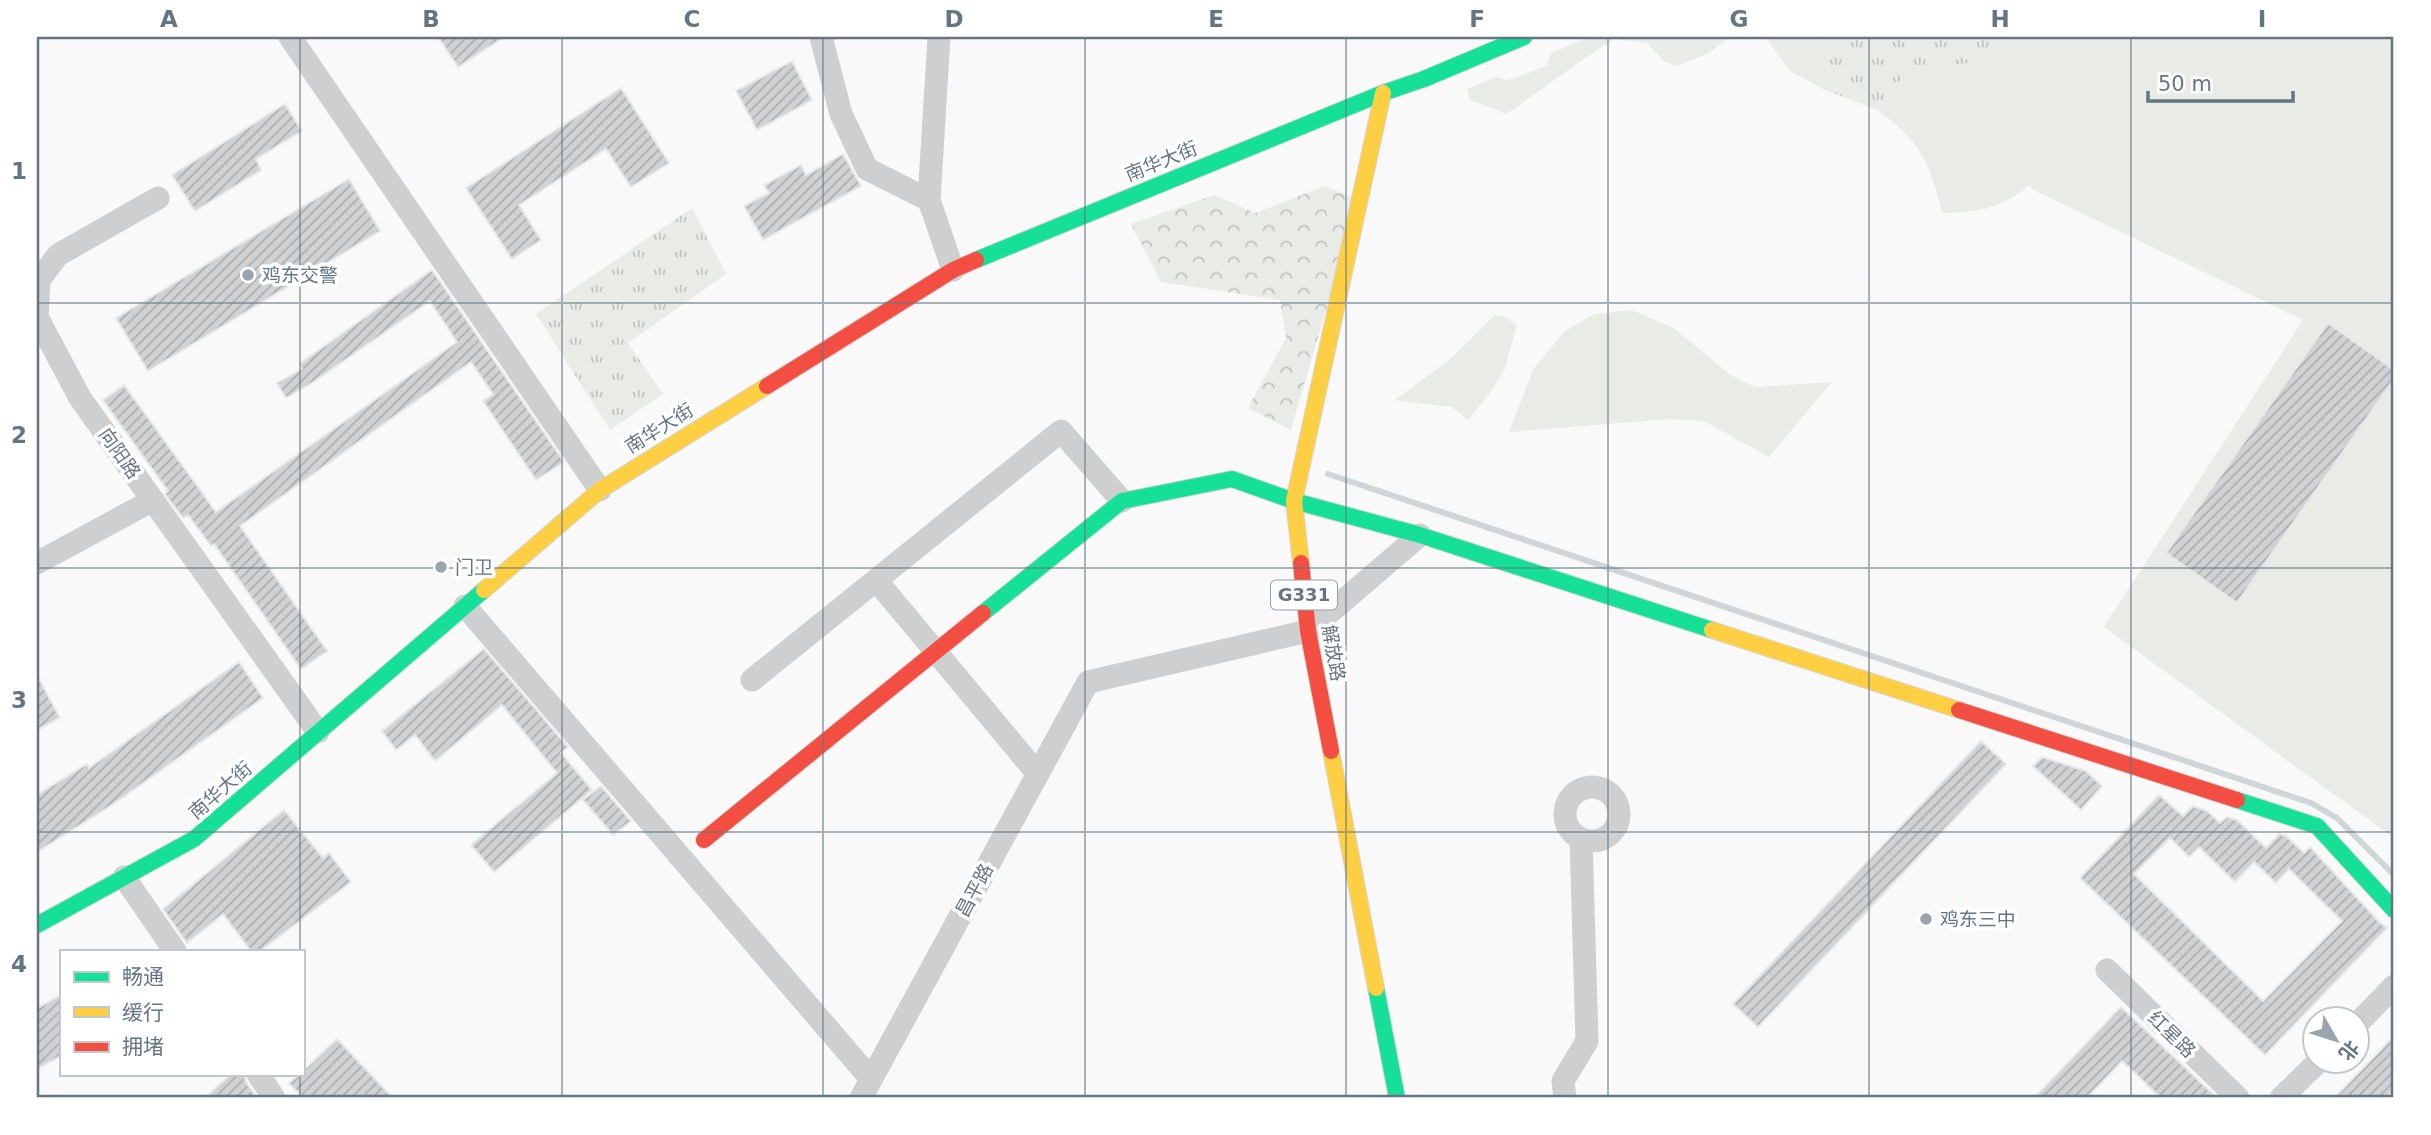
<svg xmlns="http://www.w3.org/2000/svg" width="2431" height="1135" viewBox="0 0 2431 1135" font-family="'DejaVu Sans','Noto Sans SC',sans-serif">
<defs>
<pattern id="grass-tufts" width="24" height="20" patternUnits="userSpaceOnUse" patternTransform="scale(1.75)"><rect width="24" height="20" fill="#e8ebe6"/><path d="M3 7l-1-3M5 7V3M7 7l1-3M15 17l-1-3M17 17v-4M19 17l1-3" fill="none" stroke="#c0c3c0"/></pattern>
<pattern id="forest-crowns" width="20" height="18" patternUnits="userSpaceOnUse" patternTransform="scale(1.75)"><rect width="20" height="18" fill="#e8ebe6"/><path d="M2 6a3 3 0 1 1 6 0M12 15a3 3 0 1 1 6 0" fill="none" stroke="#c0c3c0"/></pattern>
<pattern id="building-hatch" width="6" height="6" patternUnits="userSpaceOnUse" patternTransform="scale(1.75)"><rect width="6" height="6" fill="#d0d2d3"/><path d="M-1 1l2-2M0 6l6-6M5 7l2-2" fill="none" stroke="#acafb1"/></pattern>
</defs>
<rect width="100%" height="100%" fill="#f9f9f9"/>
<path fill="url(#grass-tufts)" d="M1822,37H2010L1996,52L1975,63L1942,66L1894,86L1877,110L1825,90L1831,82Z
M692,208L726,274L628,343L663,394L610,430L536,314Z"/>
<path fill="url(#forest-crowns)" d="M1325,186L1358,200L1291,430L1248,408L1286,338L1280,300L1161,282L1131,224L1214,195L1255,213Z"/>
<path fill="#e8ebe6" d="M1590,37H1729L1709,53L1677,66L1665,62L1647,43L1615,39L1598,49L1507,114L1470,100L1467,89L1496,77L1508,80L1547,66L1551,53Z
M1768,37H1822L1831,82L1825,90L1790,71L1769,42Z
M2010,37H2394V838L2104,627L2303,320L2034,190L2029,185C2006,207 1974,213 1942,213C1930,162 1920,140 1877,110C1886,97 1895,81 1910,73C1916,70 1925,69 1931,68C1970,60 1980,69 2010,37Z
M1632,310L1675,329L1729,374L1755,387L1832,382L1769,457L1704,421L1670,419L1509,432L1534,368L1566,330L1595,314Z
M1495,315L1503,316L1517,325L1505,368L1490,393L1468,420L1452,407L1395,400L1449,360Z"/>
<g fill="none" stroke-linecap="round" stroke-linejoin="round">
<path stroke="#ced6d9" stroke-width="6" d="M1328,474L2311,803L2337,818L2394,875"/>
</g>
<path fill="url(#building-hatch)" stroke="#e8e8e8" stroke-width="2" fill-rule="evenodd" d="M438,37H504L458,67Z
M792,61L812,100L757,130L736,91Z
M621,88L669,163L631,187L606,149L519,205L541,240L512,259L466,188Z
M285,104L302,131L256,159L261,170L195,211L172,175Z
M843,154L861,186L763,240L744,206L769,193L764,185L801,165L806,175Z
M349,179L380,231L148,371L116,318Z
M432,270L564,462L536,480L483,401L493,394L471,362L240,526L327,651L301,669L214,544L211,546L188,515L183,518L165,494L168,491L103,400L124,385L216,512L457,342L430,301L312,383L286,398L277,383L302,369L299,364Z
M2328,323L2394,370V379L2237,603L2166,553Z
M484,649L568,747L561,753L592,790L494,872L471,845L557,773L502,705L435,761L415,735L396,750L382,731Z
M239,662L263,698L112,805L37,852V795L87,764L89,768Z
M37,675L60,718L37,730Z
M1981,741L2006,764L1758,1027L1733,1004Z
M2042,757L2086,771L2102,786L2081,810L2033,766Z
M601,786L631,821L613,835L583,800Z
M2159,795L2183,816L2193,806L2207,811L2220,823L2227,817L2237,820L2266,848L2279,834L2286,836L2304,853L2310,847L2380,923L2387,928L2265,1055L2080,878ZM2170,838L2189,857L2199,847L2235,882L2254,862L2276,883L2289,869L2342,921L2263,1001L2134,874Z
M284,810L323,858L329,853L351,882L260,951H251L223,914L187,943L163,909Z
M61,995V1056L37,1069V1008Z
M2121,1007L2217,1098H2161L2122,1061L2087,1098H2034Z
M2394,1036V1090L2386,1098H2334Z
M337,1039L393,1098H303L289,1083L300,1074H303V1071Z
M231,1074H244L246,1082L257,1098H205Z"/>
<g fill="none" stroke-linecap="round" stroke-linejoin="round">
<defs>
<path id="fast" d="M1383,93L1424,79L1524,37
M976,260L1383,93
M983,613L1122,501L1232,479L1294,501L1420,535L1712,630
M2237,800L2317,826L2394,910
M37,925L194,839L484,590
M1376,988L1397,1098"/>
<path id="slow" d="M1301,563L1294,501L1383,93
M484,590L600,490L767,386
M1712,630L1959,710
M1331,751L1376,988"/>
<path id="jam" d="M767,386L953,270L976,260
M1301,563L1308,631L1331,751
M1959,710L2237,800
M704,840L983,613"/>
</defs>
<use href="#fast" stroke="#d5d6d7" stroke-width="18"/>
<use href="#slow" stroke="#d5d6d7" stroke-width="18"/>
<use href="#jam" stroke="#d5d6d7" stroke-width="18"/>
<path stroke="#cecfd0" stroke-width="23" d="M290,37L600,490
M821,37L841,114L867,169L929,200
M939,37L929,200L953,270
M158,198L58,255L39,280L37,317L80,398L318,732
M37,563L153,500
M876,580L1037,773
M465,606L871,1079
M752,680L1061,431L1122,501
M1565 814a27 27 0 1 1 54 0a27 27 0 1 1-54 0Z
M124,877L175,951
M2107,970L2238,1098
M2358,1023L2394,986
M258,1074L274,1098
M861,1098L1088,682L1308,631L1420,535
M1565,1098L1563,1081L1587,1041L1581,839
M2281,1098L2318,1062"/>
<use href="#fast" stroke="#16e098" stroke-width="16"/>
<use href="#slow" stroke="#ffcf43" stroke-width="16"/>
<use href="#jam" stroke="#f24e42" stroke-width="16"/>
</g>
<path fill="none" stroke="#657683" stroke-width="2" stroke-opacity="0.55" d="M300,37V951M562,37V1098M823,37V1098M1085,37V1098M1346,37V1098M1608,37V1098M1869,37V1098M2131,37V1098M37,303H2394M37,568H2394M37,832H2394M300,1074V1098"/>
<g fill="#99a4ac" stroke="#fff" stroke-width="2.5">
<circle cx="248" cy="275" r="7"/>
<circle cx="441" cy="567" r="7"/>
<circle cx="1926" cy="919" r="7"/>
</g>
<g text-anchor="middle" stroke-width="7" stroke-linejoin="round" paint-order="stroke">
<rect fill="#fff" stroke="#939fa8" stroke-width="2" x="1271" y="580.5" width="66" height="29" rx="5"/>
<g font-size="18" font-weight="bold" fill="#657683">
<text x="1304" y="601">G331</text>
</g>
<g font-size="19" fill="#657683" stroke="#fff">
<text transform="translate(1161 161) rotate(-22)" y="7">南华大街</text>
<text transform="translate(659 428) rotate(-32)" y="7">南华大街</text>
<text transform="translate(120 453) rotate(55)" y="7">向阳路</text>
<text transform="translate(1334 653) rotate(80)" y="7">解放路</text>
<text transform="translate(220 790) rotate(-41)" y="7">南华大街</text>
<text transform="translate(974 890) rotate(-62)" y="7">昌平路</text>
<text transform="translate(2172 1034) rotate(44)" y="7">红星路</text>
</g>
<g font-size="19" fill="#657683" stroke="#fff" text-anchor="start">
<text x="262" y="282">鸡东交警</text>
<text x="455" y="574">门卫</text>
<text x="1940" y="926">鸡东三中</text>
</g>
</g>
<rect width="2431" height="1135" fill="none" stroke="#ffffff" stroke-width="77"/>
<rect x="60" y="950" width="245" height="126" fill="#ffffff" stroke="#c1c8cd" stroke-width="2"/>
<rect x="74" y="972" width="35" height="10" fill="#16e098" stroke="#c1c8cd" stroke-width="2"/>
<text x="122" y="984" font-size="21" fill="#657683">畅通</text>
<rect x="74" y="1007" width="35" height="10" fill="#ffcf43" stroke="#c1c8cd" stroke-width="2"/>
<text x="122" y="1020" font-size="21" fill="#657683">缓行</text>
<rect x="74" y="1042" width="35" height="10" fill="#f24e42" stroke="#c1c8cd" stroke-width="2"/>
<text x="122" y="1054" font-size="21" fill="#657683">拥堵</text>
<g transform="translate(2336 1040) rotate(129)"><circle r="33" fill="#ffffff" stroke="#c1c8cd" stroke-width="2"/>
<path d="M0-5L12 26L0 18L-12 26Z" fill="#99a4ac"/>
<text y="-10" font-size="19" font-weight="bold" text-anchor="middle" fill="#657683">北</text>
</g>
<path d="M2148 91v10h145v-10" fill="none" stroke="#657683" stroke-width="3.5"/>
<text x="2158" y="91" font-size="21" fill="#657683" stroke="#ffffff" stroke-width="5" paint-order="stroke">50 m</text>
<rect x="38" y="38" width="2354" height="1058" fill="none" stroke="#657683" stroke-width="2.5"/>
<g font-size="23" text-anchor="middle" font-weight="bold" fill="#657683">
<text x="169" y="27">A</text>
<text x="431" y="27">B</text>
<text x="692" y="27">C</text>
<text x="954" y="27">D</text>
<text x="1216" y="27">E</text>
<text x="1477" y="27">F</text>
<text x="1739" y="27">G</text>
<text x="2000" y="27">H</text>
<text x="2262" y="27">I</text>
<text x="19" y="179">1</text>
<text x="19" y="443">2</text>
<text x="19" y="708">3</text>
<text x="19" y="972">4</text>
</g>
</svg>
